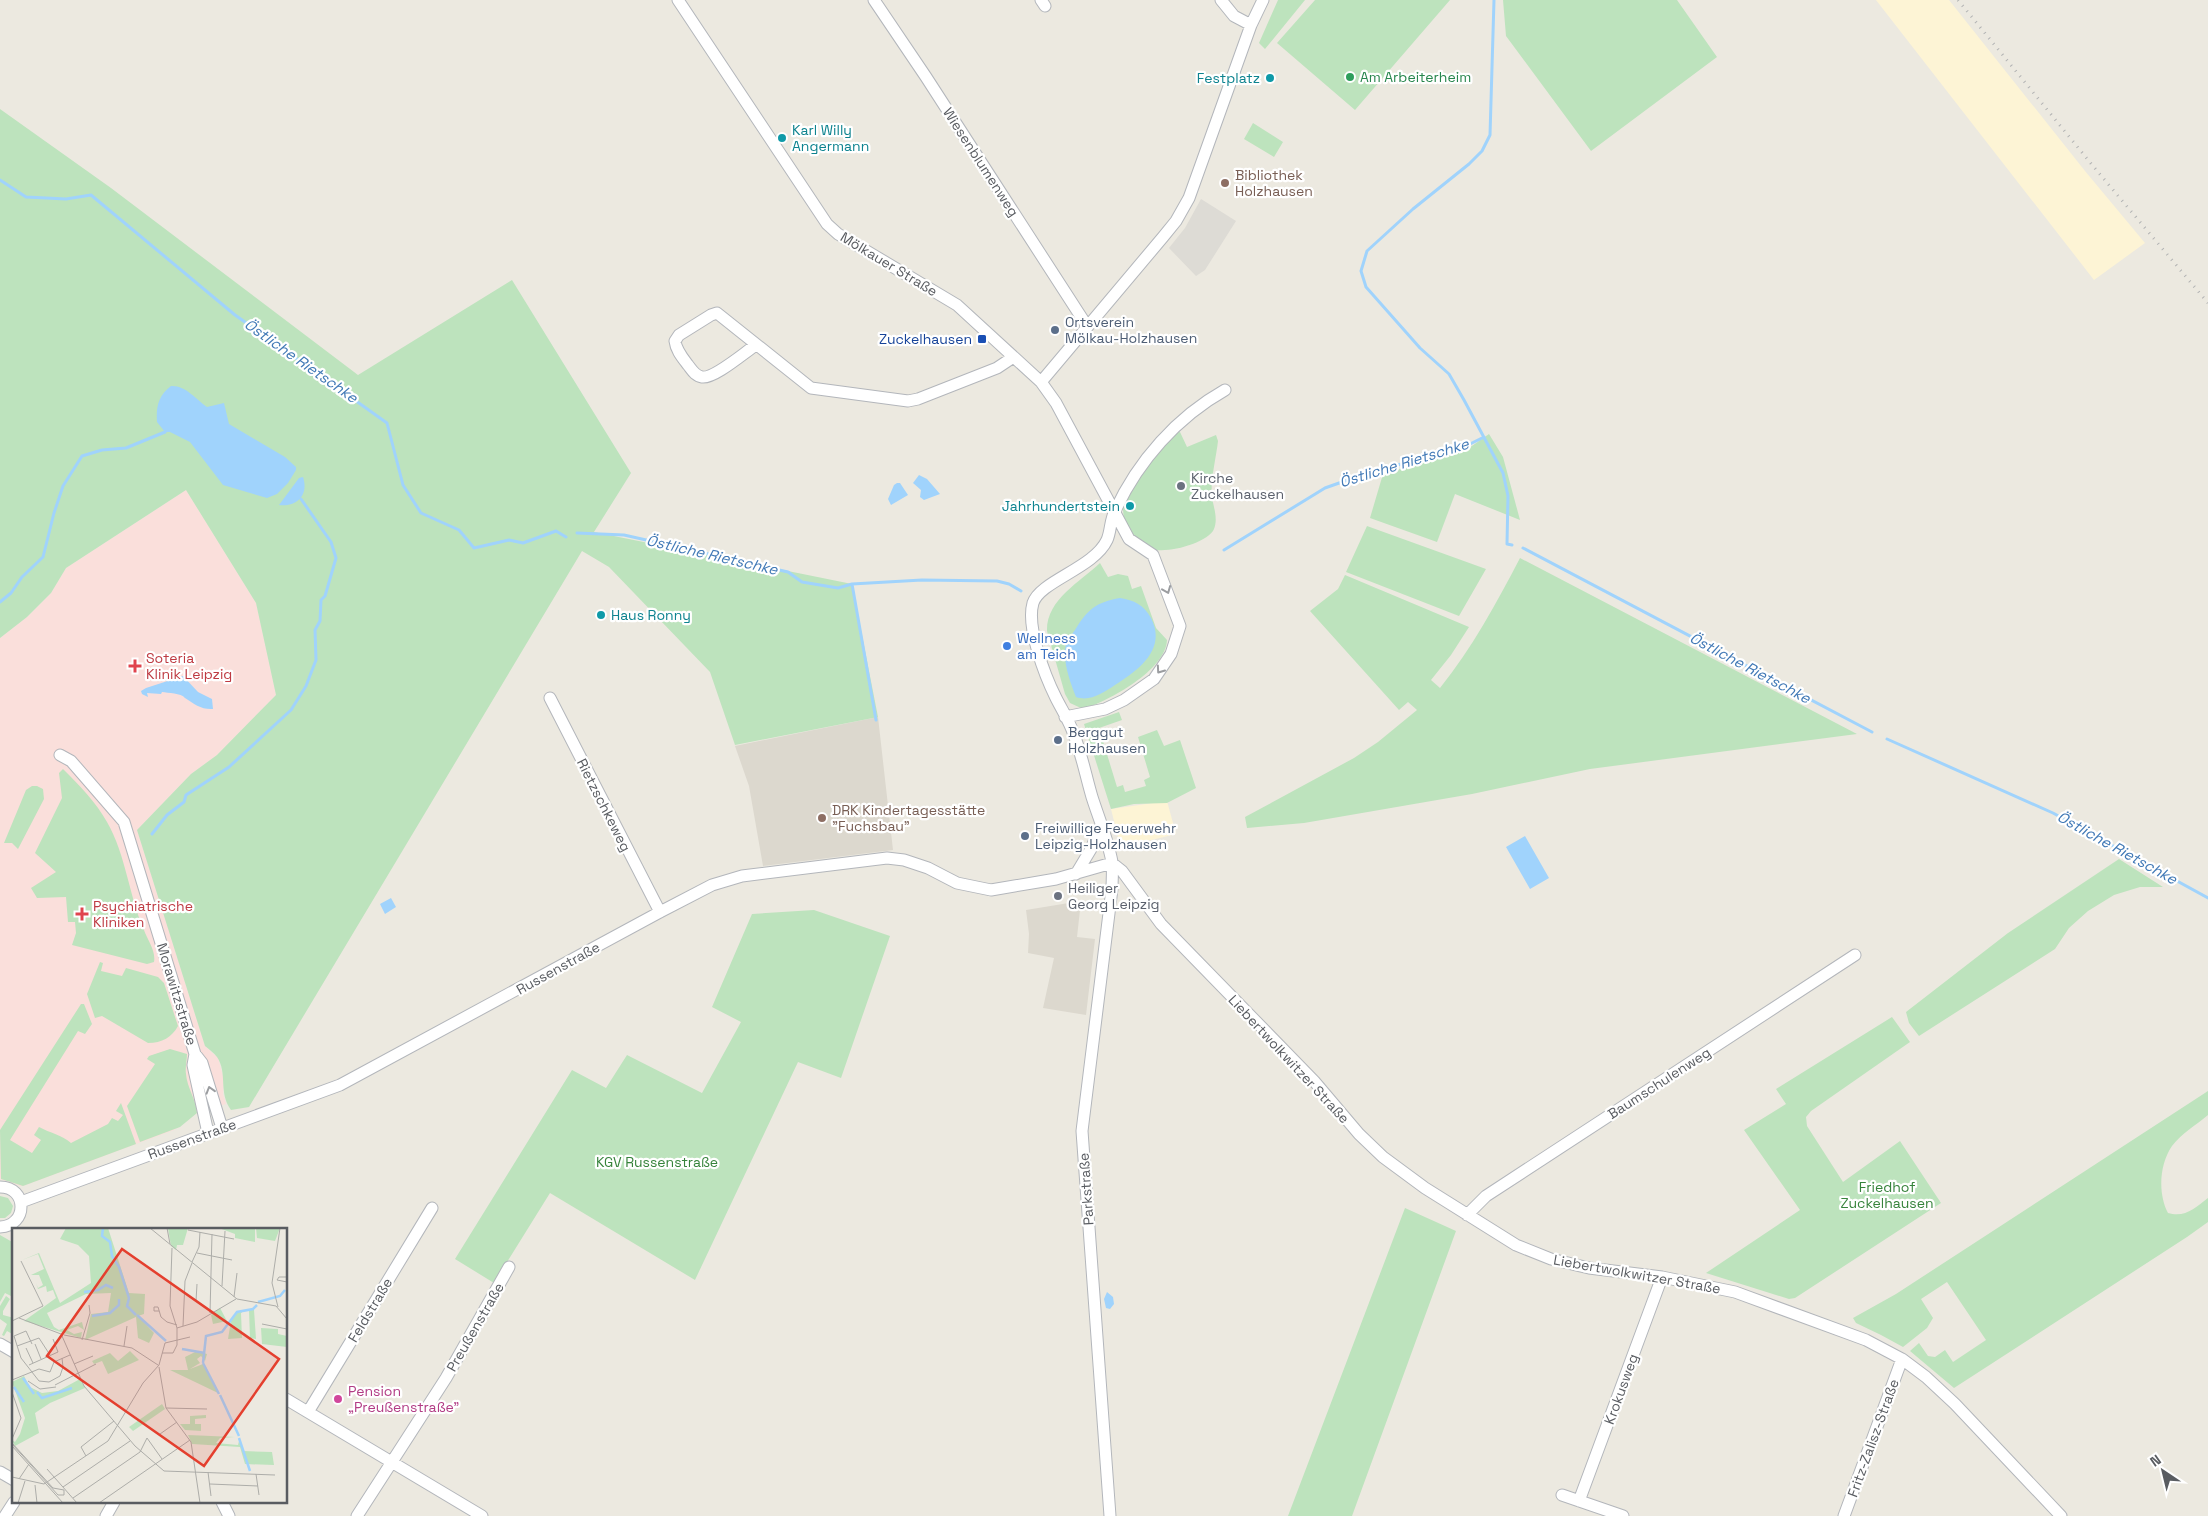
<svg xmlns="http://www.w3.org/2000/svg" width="2208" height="1516" viewBox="0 0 2208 1516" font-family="'Space Grotesk',sans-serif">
<rect width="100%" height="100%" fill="#ece9e0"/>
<path fill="#fdf4d5" d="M1876,0H1949L2085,171L2145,243L2094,280Z
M1167,801L1176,834L1123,847L1120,845L1111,809Z"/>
<path fill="#dddbd5" d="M1201,199L1236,221L1205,270L1196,276L1169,248L1185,228Z"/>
<path fill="#dcd8ce" d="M878,717L893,850L763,866L749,786L735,746Z
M1081,901L1077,937L1095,939L1086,1015L1043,1008L1054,958L1028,953L1029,934L1026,910Z"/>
<path fill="#fadfdb" d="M186,490L256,603L276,695L217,755L191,774L137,830L205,1046L218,1058L224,1080L223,1094L226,1104L197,1113L174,1130L23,1186H20L0,1179V638L27,617L51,593L66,568Z"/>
<path fill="#bde3bd" d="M1278,0H1305L1265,49L1259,43Z
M1315,0H1450L1355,110L1277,43Z
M1503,0H1677L1717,57L1591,151L1506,36Z
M0,109L111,188L358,375L512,280L631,473L594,532L852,584L878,717L735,745L710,672L609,567L582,551L249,1107L231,1110C218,1092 228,1073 217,1057C214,1053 209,1049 205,1046L137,830L191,774L217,755L276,695L256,603L186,490L66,568L51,593L27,617L0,638Z
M1253,123L1283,142L1274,157L1244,139Z
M1180,432L1187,447L1216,435L1218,441C1216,459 1210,481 1212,498C1214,508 1218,519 1214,529C1208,543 1167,554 1152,549C1134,543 1119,520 1124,501C1128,485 1162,447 1174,433Z
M1489,434L1503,457L1520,520L1455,494L1437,542L1370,518L1383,474L1469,448Z
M1367,526L1486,569L1459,616L1346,572Z
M1520,558L1857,734L1590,769L1472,794L1304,823L1247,828L1245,817L1354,758L1378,742L1417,710L1408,702L1399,710L1310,611L1338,589L1345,575L1469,627L1451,655L1431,680L1440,688C1472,648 1496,604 1520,558Z
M1100,563L1108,577L1118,574L1128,576L1132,589L1141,586L1156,628L1167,640C1166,670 1109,701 1083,709L1070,703L1065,694L1047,631C1046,600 1080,582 1100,563Z
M1119,712L1122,720L1099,728L1117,787L1123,785L1125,792L1146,786L1144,780L1150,777L1138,737L1157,730L1164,746L1180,740L1196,788L1167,803L1134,804L1111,809L1084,724Z
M63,769C79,785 96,802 107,822C126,855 129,896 144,930C148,941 156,951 154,962L147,964L72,945L76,933L75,922H68L66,897L37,898L31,888L56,872L35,853L62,798L59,773Z
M32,786H37L43,789L44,799L18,849L12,843H4L26,790Z
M2119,859L2163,887H2140L2114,895L2088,911L2069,928L2055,949L1919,1036L1909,1023L1906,1012L2008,933Z
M814,910L890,936L841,1078L798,1062L695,1280L550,1193L494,1283L455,1259L572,1070L606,1088L627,1055L702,1093L741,1022L712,1007L752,914Z
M100,962L103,963L101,971L122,976L126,968L158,977L164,983L178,1026C172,1037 162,1043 148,1043L102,1016L95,1018L87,994Z
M81,1004H84L92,1024L85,1034L78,1031L10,1140L32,1153L41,1140L34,1135L39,1127C50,1133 62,1135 71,1143L108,1124L112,1118L118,1121L123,1115L116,1111L121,1103L136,1144L23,1186L1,1179L0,1130Z
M1892,1017L1910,1042L1811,1111L1806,1117L1807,1126L1843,1182L1900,1141L1941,1203L1795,1298L1789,1299L1706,1273L1800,1210L1744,1130L1786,1104L1776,1089Z
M170,1049L187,1054C187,1060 185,1068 186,1074C187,1088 196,1099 197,1113L180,1127L140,1142L127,1106L155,1064L147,1059L149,1056Z
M2208,1091V1115C2196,1125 2181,1134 2172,1146C2159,1165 2158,1194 2168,1213C2185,1218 2195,1208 2208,1198V1222L2187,1237L1954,1388L1910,1351L1919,1343L1928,1356L1935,1357L1945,1350L1953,1362L1986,1340L1947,1282L1921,1299L1933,1318L1927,1328L1903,1347L1881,1335L1856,1323L1853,1318L1896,1294Z
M0,1196L8,1198L13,1206L11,1213L5,1218H0Z
M1405,1208L1456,1231L1352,1516H1288Z
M0,1235L14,1243V1293L11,1296L5,1293L0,1302Z
M6,1296L10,1299L3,1311V1315L14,1318V1335L7,1331L4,1336L2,1335L7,1324L0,1319V1306Z"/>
<path fill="#a0d3fc" d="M171,386C185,385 196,399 207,407L224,403L229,424L285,457L296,467V470L288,483L277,494L267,498L223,485L190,442L170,432H165L157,422C156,407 158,396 171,386Z
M919,475L927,479L940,494L924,500L920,497L921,490L913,483Z
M303,477C309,495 297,507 279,505L299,478Z
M897,483H900L908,495L891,505L888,499L894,485Z
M1120,598C1134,600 1144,605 1151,618C1167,649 1139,670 1115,685C1103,693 1090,702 1076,697C1070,682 1062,660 1066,644C1068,639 1072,634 1075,630C1087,610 1096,602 1120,598Z
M183,676L198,692L212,699L213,709C202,710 194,704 185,698C181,693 168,693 162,692L161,694L147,693L148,697L142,694L141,691L146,688Z
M1525,836L1549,878L1530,889L1506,847Z
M391,898L396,907L385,914L380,904Z
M1107,1292L1113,1297L1114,1304L1110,1309L1106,1308L1104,1299Z"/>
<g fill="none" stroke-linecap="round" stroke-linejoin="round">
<path stroke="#a0d3fc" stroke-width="3" d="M1494,0L1490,135L1482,151L1469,164L1413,209L1367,251L1361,271L1366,287L1420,348L1449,374L1464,400L1503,473L1508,496L1507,544L1512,545
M0,180L26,197L66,199L91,195L235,315L387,423L403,485L421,513L459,530L474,548L509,540L523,543L556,531L566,537
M577,533L624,535L788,572L802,582L838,588L852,584L922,580L997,581L1009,584L1021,591
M1523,548L1872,732
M1224,550L1325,488L1373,471L1458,450L1484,437
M852,584L876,720
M0,602L11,593L22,577L43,557L54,513L63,486L82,456L102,450L126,448L165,432
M1887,739L2053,813L2208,898
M152,834L167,815L184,802L186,795L229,767L291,710L306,686L316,660L315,630L320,621L321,600L325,596L336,558L331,542L301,499"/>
<defs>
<path id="minor" d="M678,0L827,224L838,234L957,305L1041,382L1056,403L1129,539L1153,555L1180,626L1171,654L1154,679L1124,700L1105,709L1065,717
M874,0L926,77L1087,326
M1041,0L1045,6
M1221,0L1234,16L1251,25
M756,345C745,352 714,379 702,377C695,376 692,370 688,365C682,357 676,350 675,341L679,335L711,315L717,313L811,388L908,401L918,399L997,368L1012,358
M1041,382L1163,237L1176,221L1189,198L1251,25L1263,0
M550,698L660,912
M60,755L71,761L124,822L195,1054L202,1063L222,1128
M1112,863L1122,871L1161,924L1314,1081L1359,1134L1383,1157L1425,1188L1516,1245L1551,1259L1589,1268L1662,1277L1735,1292L1866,1340L1902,1359L1926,1377L1955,1404L2061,1516
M1076,874L1091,849L1101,825
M195,1054L193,1065L208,1133
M0,1187C28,1187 28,1226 0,1227
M21,1202L340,1085L660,912L712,885L742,876L887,858L904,860L928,868L957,883L991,890L1056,879L1112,863
M1467,1215L1486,1196L1855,955
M0,1344L14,1352
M286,1399L482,1516
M308,1412L432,1208
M0,1472L14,1480
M1562,1495L1623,1516
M1579,1501L1662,1277
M222,1502L229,1516
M5,1516L14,1502
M106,1516L114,1502
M357,1516L446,1378L509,1267
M1110,1516L1082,1131L1112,889C1112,880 1113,871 1112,862C1108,840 1099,819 1092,797C1086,777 1082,755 1074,735C1070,722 1062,710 1056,698C1045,676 1026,627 1033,603C1040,581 1094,568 1107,540C1111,531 1110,520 1115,511C1138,461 1177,417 1225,390
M1844,1516L1902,1359"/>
</defs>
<use href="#minor" stroke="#b3b6bb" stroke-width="13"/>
<use href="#minor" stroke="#fff" stroke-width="11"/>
<path stroke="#b2b3b3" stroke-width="3" stroke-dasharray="1 6" stroke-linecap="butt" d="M1958,0L2093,166L2208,303"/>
</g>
<defs><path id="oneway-chevron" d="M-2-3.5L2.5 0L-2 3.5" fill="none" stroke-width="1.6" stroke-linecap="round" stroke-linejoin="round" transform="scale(1.25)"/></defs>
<g stroke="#9b9da0">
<use href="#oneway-chevron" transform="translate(1167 590) rotate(68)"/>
<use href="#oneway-chevron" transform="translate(1160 670) rotate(125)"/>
<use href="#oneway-chevron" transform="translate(210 1090) rotate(-107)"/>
</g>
<circle fill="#2e9e5b" stroke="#fff" stroke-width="2" cx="1350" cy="77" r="5"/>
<g fill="#0f9aa8" stroke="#fff" stroke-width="2">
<circle cx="1270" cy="78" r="5"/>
<circle cx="782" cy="138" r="5"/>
<circle cx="1130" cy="506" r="5"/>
<circle cx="601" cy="615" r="5"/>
</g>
<g fill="#8d6e63" stroke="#fff" stroke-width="2">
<circle cx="1225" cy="183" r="5"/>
<circle cx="822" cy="818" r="5"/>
</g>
<g fill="#5c6f8a" stroke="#fff" stroke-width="2">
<circle cx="1055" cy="330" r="5"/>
<circle cx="1058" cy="740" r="5"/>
<circle cx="1025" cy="836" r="5"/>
</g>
<rect fill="#1a4fb4" stroke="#fff" stroke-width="2" x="977" y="334" width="10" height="10" rx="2.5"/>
<g fill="#6b7280" stroke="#fff" stroke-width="2">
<circle cx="1181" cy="486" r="5"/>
<circle cx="1058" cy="896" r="5"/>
</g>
<circle fill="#3f7fe0" stroke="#fff" stroke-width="2" cx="1007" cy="646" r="5"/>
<g fill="#e0444e" stroke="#fff" stroke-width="2">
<path d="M132.5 658.5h5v5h5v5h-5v5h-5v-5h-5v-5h5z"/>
<path d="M79.5 906.5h5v5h5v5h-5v5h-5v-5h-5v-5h5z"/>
</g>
<circle fill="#d1479c" stroke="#fff" stroke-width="2" cx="338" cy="1399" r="5"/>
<g text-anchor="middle" stroke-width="4.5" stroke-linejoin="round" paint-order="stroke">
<g font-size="14" fill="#27864d" stroke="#fff" text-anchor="start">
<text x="1360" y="82">Am Arbeiterheim</text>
</g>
<g font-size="14" fill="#0d838f" stroke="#fff" text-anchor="end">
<text x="1260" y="83">Festplatz</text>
<text x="792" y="135" text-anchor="start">Karl Willy<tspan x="792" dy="16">Angermann</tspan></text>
<text x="1120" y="511">Jahrhundertstein</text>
<text x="611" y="620" text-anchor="start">Haus Ronny</text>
</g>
<g font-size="14" fill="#595c61" stroke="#fff">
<text transform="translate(981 162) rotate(57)" y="5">Wiesenblumenweg</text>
<text transform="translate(889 264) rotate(31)" y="5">Mölkauer Straße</text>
<text transform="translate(604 805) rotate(63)" y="5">Rietzschkeweg</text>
<text transform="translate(558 968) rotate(-29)" y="5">Russenstraße</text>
<text transform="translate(177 994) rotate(73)" y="5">Morawitzstraße</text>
<text transform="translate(1289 1059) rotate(47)" y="5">Liebertwolkwitzer Straße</text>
<text transform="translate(1659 1083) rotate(-33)" y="5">Baumschulenweg</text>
<text transform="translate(192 1139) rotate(-20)" y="5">Russenstraße</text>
<text transform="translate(1086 1189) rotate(-94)" y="5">Parkstraße</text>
<text transform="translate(1637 1274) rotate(10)" y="5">Liebertwolkwitzer Straße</text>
<text transform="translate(370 1310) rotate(-59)" y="5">Feldstraße</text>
<text transform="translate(475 1327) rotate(-60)" y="5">Preußenstraße</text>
<text transform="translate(1621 1389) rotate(-70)" y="5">Krokusweg</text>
<text transform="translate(1873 1438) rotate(-70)" y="5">Fritz-Zalisz-Straße</text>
</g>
<g font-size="14" fill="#785e54" stroke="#fff" text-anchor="start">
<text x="1235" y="180">Bibliothek<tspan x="1235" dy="16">Holzhausen</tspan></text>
<text x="832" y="815">DRK Kindertagesstätte<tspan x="832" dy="16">"Fuchsbau"</tspan></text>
</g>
<g font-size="14" fill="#4e5e75" stroke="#fff" text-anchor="start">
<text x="1065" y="327">Ortsverein<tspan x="1065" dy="16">Mölkau-Holzhausen</tspan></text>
<text x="1068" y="737">Berggut<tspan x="1068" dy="16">Holzhausen</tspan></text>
<text x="1035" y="833">Freiwillige Feuerwehr<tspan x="1035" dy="16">Leipzig-Holzhausen</tspan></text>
</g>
<g font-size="14" fill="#164399" stroke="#fff" text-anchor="end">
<text x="972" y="344">Zuckelhausen</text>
</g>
<g font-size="14" fill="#5b616d" stroke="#fff" text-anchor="start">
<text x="1191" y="483">Kirche<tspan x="1191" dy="16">Zuckelhausen</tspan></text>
<text x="1068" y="893">Heiliger<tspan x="1068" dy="16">Georg Leipzig</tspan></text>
</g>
<g font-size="14" fill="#366cbe" stroke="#fff" text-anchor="start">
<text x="1017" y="643">Wellness<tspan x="1017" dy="16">am Teich</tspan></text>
</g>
<g font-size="14" fill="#be3a42" stroke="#fff" text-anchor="start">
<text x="146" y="663">Soteria<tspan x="146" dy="16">Klinik Leipzig</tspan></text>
<text x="93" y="911">Psychiatrische<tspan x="93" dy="16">Kliniken</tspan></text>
</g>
<g font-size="14" fill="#36833b" stroke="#fff">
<text x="657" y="1167">KGV Russenstraße</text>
<text x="1887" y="1192">Friedhof<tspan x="1887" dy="16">Zuckelhausen</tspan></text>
</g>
<g font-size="14" fill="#b23c85" stroke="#fff" text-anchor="start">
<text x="348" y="1396">Pension<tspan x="348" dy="16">„Preußenstraße"</tspan></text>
</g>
<g font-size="15" font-style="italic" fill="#4179b6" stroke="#fff">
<text transform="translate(301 361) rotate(35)" y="5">Östliche Rietschke</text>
<text transform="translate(1404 463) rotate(-17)" y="5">Östliche Rietschke</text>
<text transform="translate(712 555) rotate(13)" y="5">Östliche Rietschke</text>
<text transform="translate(1750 668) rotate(28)" y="5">Östliche Rietschke</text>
<text transform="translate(2117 848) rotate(29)" y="5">Östliche Rietschke</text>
</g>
</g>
<g transform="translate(12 1228)">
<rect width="275" height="275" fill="#ece9e0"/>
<path d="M54,0H96L117,65L133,66L132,86L126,88L142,105L137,115L126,110L124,89L73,112L79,86L96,84L99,65L74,66L35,85L42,99L47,102L70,94L72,102L66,98L55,102L62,106L70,104L69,110L12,93L44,70L41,62L35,64L34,58L26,61L24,55L26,60L31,57L27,47H19L32,41L26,26L10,32L27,25L48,75L79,55L77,28L66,17L48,11ZM156,0H176L171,17H165L164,22L159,18ZM207,0H243V14L223,10V6ZM244,0H268L263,13L245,10ZM208,80L215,93L201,96L199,87ZM233,82L229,85L230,110L216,111L219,93L225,85ZM237,82H242L244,111L238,110ZM249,100L266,101V106L275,108V119L250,116ZM118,123L127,132L96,146L90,133L82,136L80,133L98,125L106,133ZM185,123L195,126L193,133L189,128L185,131L188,135L178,141L191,136L206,165L158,142H176L173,129ZM12,148L18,159L30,165L46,163L68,151L73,160L38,175L23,185L27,205L3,218L0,212L3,214L8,206L13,190L0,154ZM150,176L153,181L121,203L117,199ZM194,187V190L183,191V196H189V203L173,202L168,196H178V188ZM176,207L223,209L208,210L204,215L226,217L227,213L231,223L260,224L262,237L233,236L228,219L180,216Z" fill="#bde3bd"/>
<path fill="none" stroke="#a0d3fc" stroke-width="2.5" d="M91,0L90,8L98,14L100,28L107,39L117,70L115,78L124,87M72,64L86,62L94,57L101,60M246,74L268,68L273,62M125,87L154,113M80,88L98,85L107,77V71M170,121L193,125M191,135L194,108L210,104L225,84L241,81L245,77M191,135L207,166M11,150L22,166M2,159L12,174M25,164L30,170L60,160M208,167L227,208M227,210L238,243"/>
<path fill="none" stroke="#adada9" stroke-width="1" d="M138,0L225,71L264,78L275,91M155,0L158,16M176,2L222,11M185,25L220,32M180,34L187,19L188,4M275,49H267L265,52L275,54M210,58L213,3M222,69L225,45M184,73L185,56M266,79L260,55L268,0M147,83H142V79H146L149,89L155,94L165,97M198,85L200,6M7,90L49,106M0,93L31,78L9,33M250,96L275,101M171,98L173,53L180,35M165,100L185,94L224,71M52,107L120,120L146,137M50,108L72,158L123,218L152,243L263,247M70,112L78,85L77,77M20,116L14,103L2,108L9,130L27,153L37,154L48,148L51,139L50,130M23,116L29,131M5,118L27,110L38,127M112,118L115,98M14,120L21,135M150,125H161L165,117V100L158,78L160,20M62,136L81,128M17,137L46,124L41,111M147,139L154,180L179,214L188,275M0,152L27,141L38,144L42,134L58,127M16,153L28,161L44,159M43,157L84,136M0,164L9,190L0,211M154,180L195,181M148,206L165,194M0,215L41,260L52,262V267H46L0,216M0,218L51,275M74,228L69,219L102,193M35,241L65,275M196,244L199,268M244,246L247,267M0,249L32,256L96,213L131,155L147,137L153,115L178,109M7,251L17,236M198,256L246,258M23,257L25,275M51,259L118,213M61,270L128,224L135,210L150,231M6,275L13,253M87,275L178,212"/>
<path fill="#e43f2e" fill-opacity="0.15" stroke="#e43f2e" stroke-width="2.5" d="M110,21L267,131L192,238L35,128Z"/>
<rect width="275" height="275" fill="none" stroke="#595c61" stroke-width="2.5"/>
</g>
<g transform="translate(2163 1471) rotate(325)" stroke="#ffffff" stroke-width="4" paint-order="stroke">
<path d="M0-4L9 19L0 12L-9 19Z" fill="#595c61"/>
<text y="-8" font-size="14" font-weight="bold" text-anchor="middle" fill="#595c61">N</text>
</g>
</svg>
